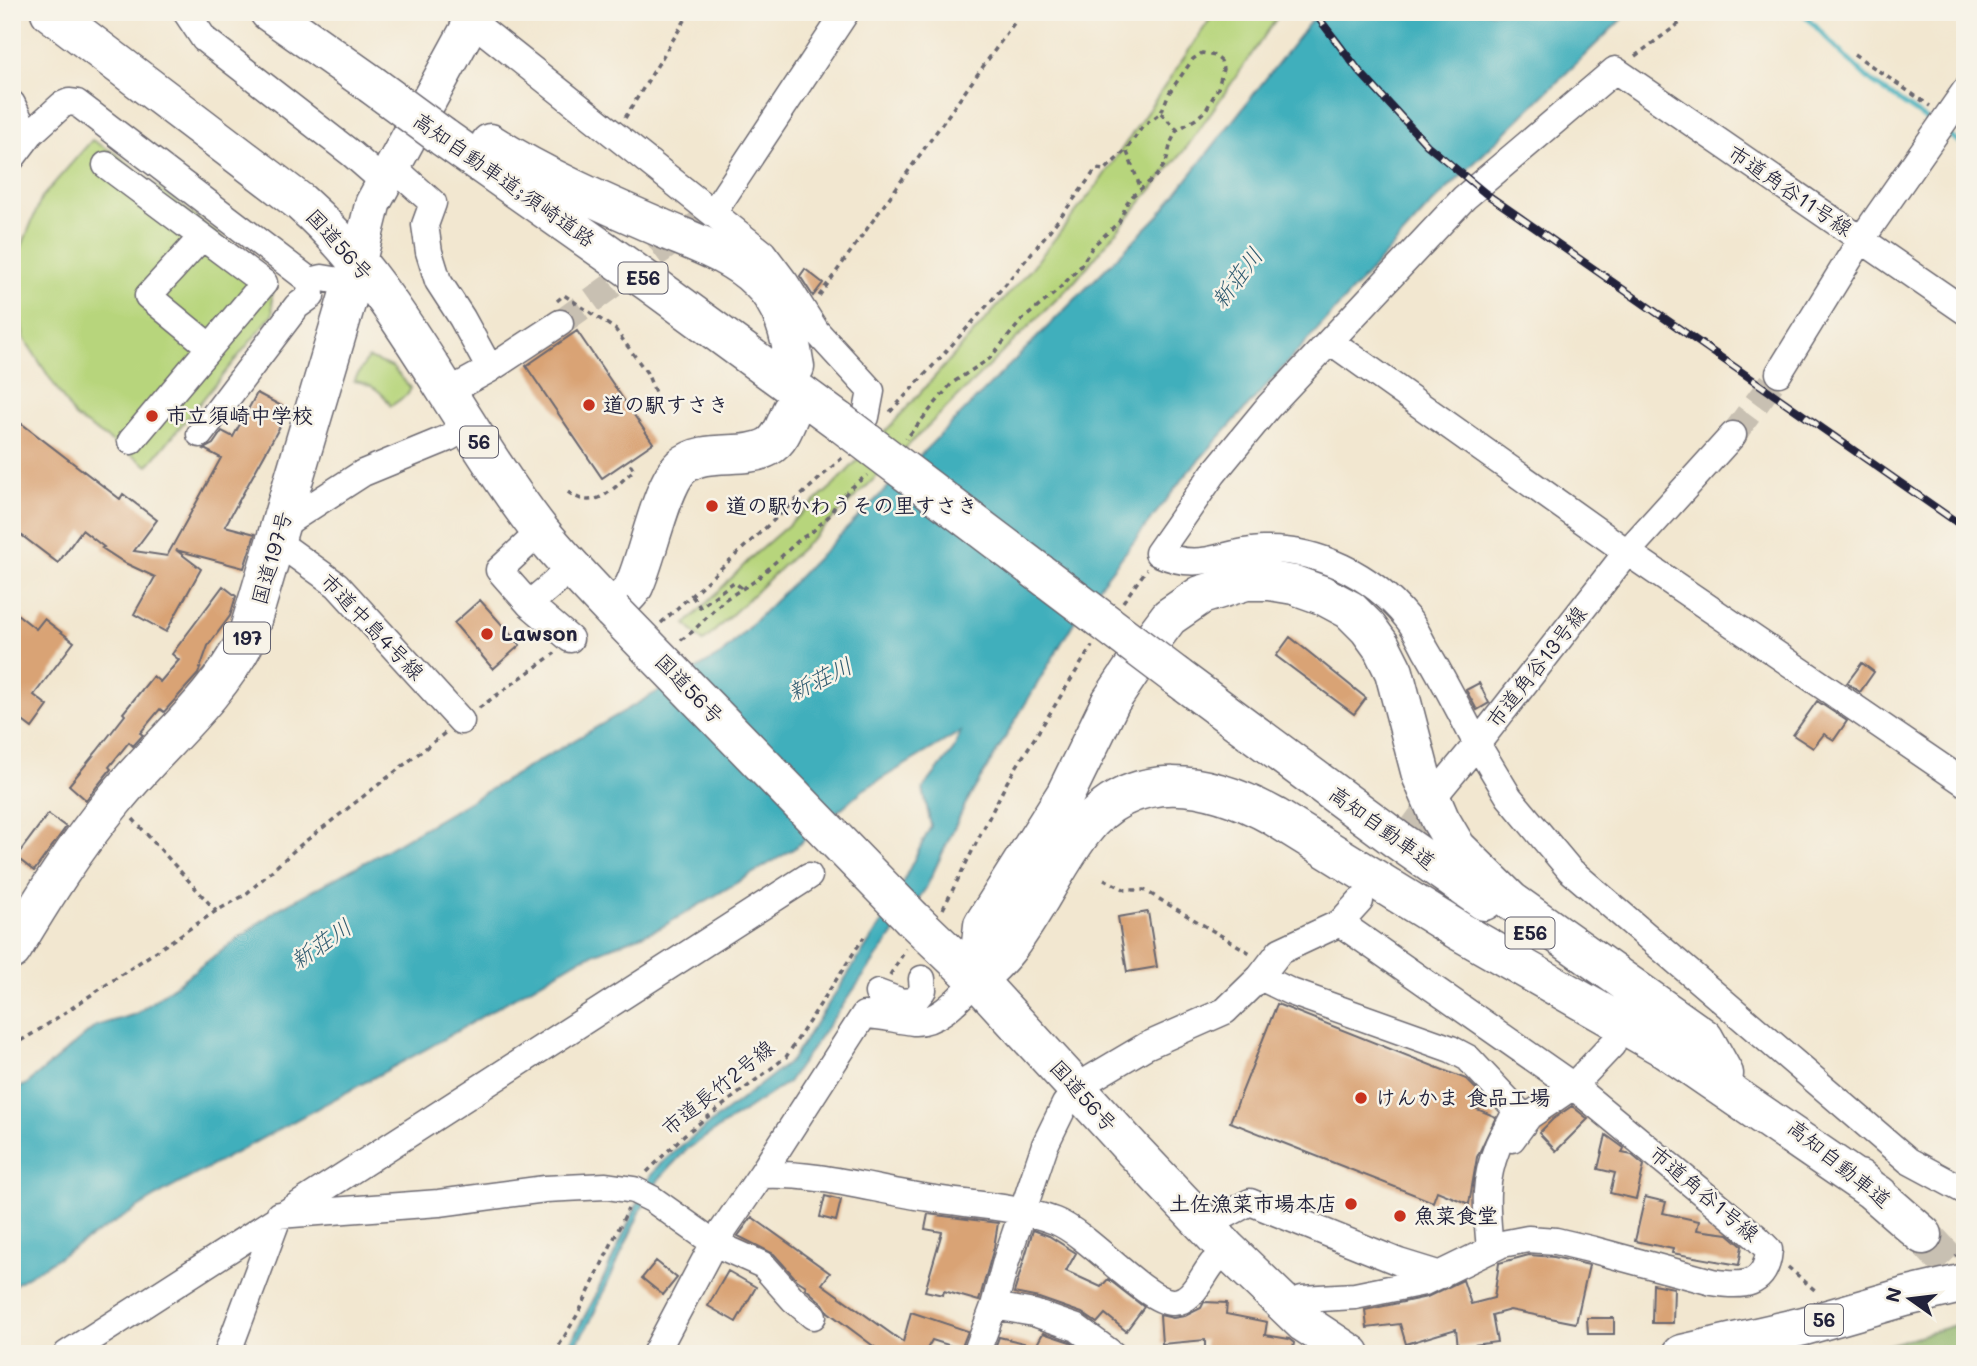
<svg xmlns="http://www.w3.org/2000/svg" width="1977" height="1366" viewBox="0 0 1977 1366" font-family="Mali,'Klee One',sans-serif">
<rect width="100%" height="100%" fill="#f7f3e8"/>
<filter id="ink" filterUnits="userSpaceOnUse"><feTurbulence type="fractalNoise" baseFrequency=".0143" numOctaves="2"/><feDisplacementMap in="SourceGraphic" scale="14" xChannelSelector="R" yChannelSelector="G"/><feConvolveMatrix kernelMatrix="1 2 1 2 8 2 1 2 1" color-interpolation-filters="sRGB"/></filter>
<filter id="wash" filterUnits="userSpaceOnUse"><feTurbulence type="fractalNoise" baseFrequency=".00686" numOctaves="4" result="noise"/><feDisplacementMap in="SourceGraphic" scale="28" xChannelSelector="R" yChannelSelector="G"/><feGaussianBlur stdDeviation="1.57" result="paint"/><feColorMatrix in="noise" values="0 0 0 0 0 0 0 0 0 0 0 0 0 0 0 0 0 1.4 0 .05"/><feComposite in="paint" operator="in"/></filter>
<g filter="url(#wash)">
<rect width="100%" height="100%" fill="#f2e7d0"/>
<path fill="#b7d57c" stroke="#6c7c5c" stroke-width="2" d="M1215,12H1281L1187,147L1076,280L867,486L703,642L686,624L755,554L834,485L896,420L1030,270L1098,184Z
M92,140L116,154L270,275L273,314L148,466L75,417L24,338L12,276V270L42,197Z
M368,358L392,367L411,388L408,394L391,406C383,392 370,383 354,381Z"/>
<path fill="#91b66c" stroke="#5a6c54" stroke-width="2" d="M1965,1322V1354H1858Z"/>
<path fill="#40afbc" stroke="#31687c" stroke-width="2" d="M1318,12H1629L1425,211L1188,472L1083,607L965,805L926,888L788,1082L686,1150L659,1179L641,1210L590,1322L570,1354H564L594,1299L649,1178L657,1167L681,1146L791,1061L883,921L931,826L923,789L954,749L960,732L863,790L792,850L660,928L578,960L430,1047L167,1190L12,1286V1092L27,1084L96,1026L136,1014L278,909L369,860L722,654L1159,215Z"/>
<g fill="none" stroke-linecap="round" stroke-linejoin="round">
<path stroke="#40afbc" stroke-width="5" d="M1802,12L1837,49L1872,82L1933,124
M12,16L21,12
M1944,132L1965,146"/>
</g>
<g id="blocks">
<path fill="#d9a374" d="M805,269L823,283L813,296L800,276Z
M577,331L653,443L602,478L526,366Z
M257,393L289,410L225,526L255,534L244,568L176,550L201,569L166,632L134,614L155,577L125,563L102,548L104,547L82,530L58,563L12,528V437L22,424L120,499L123,494L157,520L134,551L167,556L221,458L204,449L213,444L222,431L233,437Z
M223,586L236,596L230,616L208,646L198,674L164,712L160,709L140,733L143,735L133,746L129,742L109,767L111,769L86,800L69,785L97,751L125,715L123,713L153,676L160,682L179,660L172,654Z
M480,600L520,645L493,669L454,623Z
M12,610L36,629L44,619L74,642L34,695L48,706L32,728L12,713Z
M1290,637L1366,698L1354,714L1276,656Z
M1862,663L1874,672L1860,692L1847,683Z
M1479,683L1489,703L1477,710L1466,690Z
M1817,701L1847,721L1834,740L1824,734L1813,748L1793,735Z
M48,814L66,827L34,871L16,857Z
M1148,912L1157,967L1127,972L1118,917Z
M1277,1004L1466,1079L1483,1096L1477,1109L1496,1117L1477,1157L1469,1204L1437,1191L1433,1202L1230,1122Z
M1572,1106L1588,1119L1556,1151L1539,1133L1553,1119Z
M1606,1135L1624,1148L1622,1153L1632,1155L1644,1165L1636,1199L1610,1193L1615,1173L1598,1169Z
M825,1196L841,1200L836,1221L820,1217Z
M1645,1197L1666,1202L1663,1213L1699,1221L1697,1230L1728,1234L1742,1246L1739,1265L1672,1253L1673,1249L1635,1241Z
M928,1214L998,1223L994,1247L979,1301L944,1291L943,1295L925,1291L942,1232L925,1229Z
M752,1217L830,1273L822,1284L903,1342L911,1312L968,1331L961,1349L932,1340L924,1354H873L876,1348L828,1312L823,1304L805,1288L806,1286L797,1280L774,1254L738,1236Z
M1033,1230L1049,1236L1076,1253L1066,1271L1101,1287L1108,1279L1144,1307L1126,1331L1105,1314L1097,1323L1082,1313L1039,1298L1014,1293Z
M1529,1255L1554,1257L1589,1265L1576,1323L1510,1310L1492,1315L1497,1342L1458,1347L1456,1329L1406,1344L1400,1324L1367,1328L1365,1310L1427,1297L1463,1280L1471,1304L1494,1298L1499,1263Z
M656,1261L677,1278L663,1295L642,1278Z
M728,1271L756,1287L736,1322L708,1306Z
M1653,1284L1674,1288L1673,1323H1652Z
M1204,1302L1227,1303L1226,1314L1267,1322L1265,1335L1289,1339L1294,1343L1292,1354H1240L1205,1350V1340L1162,1344L1160,1315L1173,1318L1185,1316L1201,1308Z
M1587,1318H1614V1334H1588Z
M1043,1333L1070,1342L1085,1354H993L999,1337L1036,1346Z"/>
</g>
</g>
<g filter="url(#ink)">
<use href="#blocks" fill-opacity="0" stroke="#6b676f" stroke-width="2"/>
<g fill="none" stroke-linecap="round" stroke-linejoin="round">
<path stroke="#c8c0b2" stroke-width="26" stroke-dasharray="26 13" stroke-linecap="butt" d="M560,323L713,213
M1733,435L1779,373
M1367,891L1439,791"/>
<path stroke="#c8c0b2" stroke-width="38" stroke-dasharray="38 19" stroke-linecap="butt" d="M1923,1235L1965,1280"/>
<defs>
<path id="minor" d="M186,12L204,39L352,154L384,182
M460,12L763,253L785,282L816,331L871,391L866,417
M12,104L21,123L31,133L12,158
M31,133L62,105L69,102L77,103L310,281L322,278L352,283
M106,165L264,283L131,441
M393,167L433,203L425,225L429,252L438,281L462,318L490,369
M713,213L846,12
M202,237L148,296L210,347
M1330,341L1627,552L1965,783
M1779,373L1861,240L1965,91
M448,392L490,369L560,323
M200,434L297,306L311,296L310,281
M1733,435L1627,552L1477,744C1460,712 1444,680 1426,650C1420,639 1415,627 1407,618C1372,575 1317,548 1262,550C1219,552 1202,573 1158,553L1213,474L1269,406L1464,198L1615,70L1965,311
M281,526L363,473L448,438L468,427
M541,531L499,570L529,604L554,583L569,565
M276,541L337,585L461,721
M529,604L570,639
M1440,789L1477,744L1509,797L1570,870L1909,1161L1965,1191
M1260,977L1291,992L1451,1049L1468,1058L1516,1109C1512,1124 1502,1134 1497,1148C1482,1186 1487,1211 1490,1250
M878,993L902,1002L915,1000L923,990L922,979
M1512,1139L1529,1116L1573,1086L1612,1045
M761,1175C817,1172 874,1190 929,1198C971,1205 1015,1206 1055,1221C1089,1234 1145,1301 1172,1302C1192,1303 1201,1278 1212,1264C1217,1259 1222,1254 1228,1250
M1208,1230L1222,1217L1250,1202L1399,1262L1441,1275
M1284,1305L1302,1299L1355,1296L1424,1282L1502,1244L1528,1239L1556,1241L1594,1250L1712,1282C1742,1287 1766,1287 1769,1250L1756,1237L1573,1086L1340,923L1360,901
M994,1306L1034,1313L1077,1328L1112,1354
M67,1354L809,876
M227,1354L279,1215L439,1203L545,1189L606,1186L634,1190L652,1199L714,1243L763,1265L793,1299L813,1316
M655,1354L714,1243L761,1175L864,1015C881,1015 897,1020 914,1022C939,1023 961,996 977,980
M976,1354L994,1306L1006,1261L1045,1145L1065,1104L1077,1089L1092,1078L1146,1046L1225,1011L1260,977L1280,951L1340,923"/>
<path id="major" d="M358,263L373,203L477,12"/>
<path id="highway" d="M50,12L300,202C372,265 418,348 469,427C491,462 515,499 541,532C564,560 588,585 613,611
M269,12L371,84
M443,137L650,283L840,422
M490,143C544,177 601,202 659,227C692,242 732,254 758,280C783,303 790,335 795,367
M612,609C619,602 629,596 634,586C647,559 661,486 681,467C705,446 742,461 768,447C781,440 786,423 791,411
M1176,676L1396,839L1484,901
M912,918L977,980L1134,1151L1228,1250L1304,1323L1351,1354
M12,950C43,898 75,847 114,800C157,746 214,702 246,640L358,263
M977,980L983,925L1065,795L1111,701L1151,641L1169,617L1201,595L1246,581H1270L1294,585L1322,595L1350,610L1368,628L1381,646L1394,672L1421,775L1440,819L1457,848L1511,901L1704,1038L1724,1074
M977,980C988,969 1001,958 1010,945C1037,909 1055,868 1082,832C1133,765 1210,781 1275,817L1459,931L1666,1049L1879,1195
M1859,1179L1923,1235
M1682,1354L1804,1326L1905,1297L1965,1283"/>
</defs>
<use href="#minor" stroke="#6b676f" stroke-width="29"/>
<use href="#major" stroke="#6b676f" stroke-width="38"/>
<use href="#highway" stroke="#6b676f" stroke-width="41"/>
<path stroke="#6b676f" stroke-width="3.5" stroke-dasharray="5 5" stroke-linecap="butt" d="M1854,54L1930,106
M1635,56L1695,12
M1161,113L1177,130
M625,118L690,12
M1127,152L1141,189
M819,296L1022,12
M557,301L564,295L615,329L647,373L658,400
M890,412C963,334 1034,256 1096,169L1105,170L1126,150L1143,126L1161,113L1169,93L1193,59L1202,53L1215,56L1221,61L1223,69L1218,88L1206,110L1196,119L1177,130L1171,142L1166,163L1156,176L1129,199L1119,222L1093,246L1080,267L1055,293L1022,320L989,359L952,383L906,439
M568,492C596,513 613,488 634,470L628,460
M692,596L700,607L734,582L743,589
M1123,602L1147,569
M661,623L842,458
M681,640L692,632L724,600L755,581L800,539L812,532L830,515L836,504L852,487L867,475
M479,708L555,653
M133,819L216,911
M1104,879L1126,890H1144L1252,954
M943,909L1007,782L1092,646
M890,975L906,949
M12,1046L42,1028L216,911L245,895L298,847L445,733
M647,1172L684,1135L786,1057L864,937
M1956,1257L1965,1247
M1788,1267L1817,1292
M554,1354L579,1312L628,1209"/>
<use href="#minor" stroke="#fff" stroke-width="26"/>
<use href="#major" stroke="#fff" stroke-width="35"/>
<use href="#highway" stroke="#fff" stroke-width="38"/>
<defs>
<path id="rail" d="M1314,12L1359,71L1427,145L1485,193L1965,528"/>
</defs>
<use href="#rail" stroke="#22223b" stroke-width="8"/>
<use href="#rail" stroke="#f7f3e8" stroke-width="5" stroke-dasharray="16" stroke-linecap="butt"/>
<defs>
<path id="highway-bridge" d="M371,84L443,137
M840,422L1176,676
M613,611L912,918"/>
</defs>
<use href="#highway-bridge" stroke="#6b676f" stroke-width="41" stroke-linecap="butt"/>
<use href="#highway-bridge" stroke="#fff" stroke-width="38"/>
</g>
</g>
<g fill="#c8321e" stroke="#f7f3e8" stroke-width="2.5">
<circle cx="589" cy="405" r="7"/>
<circle cx="152" cy="416" r="7"/>
<circle cx="712" cy="506" r="7"/>
<circle cx="487" cy="634" r="7"/>
<circle cx="1361" cy="1098" r="7"/>
<circle cx="1351" cy="1204" r="7"/>
<circle cx="1400" cy="1216" r="7"/>
</g>
<g text-anchor="middle" stroke-width="5" stroke-linejoin="round" paint-order="stroke">
<g fill="#f7f3e8" stroke="#62616f" stroke-width="2">
<rect x="618.5" y="262.5" width="49" height="31" rx="5"/>
<rect x="460" y="426.5" width="38" height="31" rx="5"/>
<rect x="224" y="622.5" width="46" height="31" rx="5"/>
<rect x="1505.5" y="917.5" width="49" height="31" rx="5"/>
<rect x="1805" y="1304.5" width="38" height="31" rx="5"/>
</g>
<g font-size="19" font-weight="bold" fill="#22223b">
<text x="643" y="285">E56</text>
<text x="479" y="449">56</text>
<text x="247" y="645">197</text>
<text x="1530" y="940">E56</text>
<text x="1824" y="1327">56</text>
</g>
<g font-size="21" fill="#22223b" stroke="#f7f3e8">
<text transform="translate(504 180) rotate(35)" y="7">高知自動車道;須崎道路</text>
<text transform="translate(1790 191) rotate(34)" y="7">市道角谷11号線</text>
<text transform="translate(339 245) rotate(48)" y="7">国道56号</text>
<text transform="translate(272 558) rotate(-74)" y="7">国道197号</text>
<text transform="translate(372 627) rotate(46)" y="7">市道中島4号線</text>
<text transform="translate(1537 667) rotate(-52)" y="7">市道角谷13号線</text>
<text transform="translate(689 689) rotate(46)" y="7">国道56号</text>
<text transform="translate(1382 828) rotate(36)" y="7">高知自動車道</text>
<text transform="translate(718 1088) rotate(-39)" y="7">市道長竹2号線</text>
<text transform="translate(1083 1096) rotate(48)" y="7">国道56号</text>
<text transform="translate(1839 1164) rotate(39)" y="7">高知自動車道</text>
<text transform="translate(1704 1194) rotate(40)" y="7">市道角谷1号線</text>
</g>
<g font-size="21" font-weight="bold" fill="#22223b" stroke="#f7f3e8" text-anchor="start">
<text x="603" y="412">道の駅すさき</text>
<text x="166" y="423">市立須崎中学校</text>
<text x="726" y="513">道の駅かわうその里すさき</text>
<text x="501" y="641">Lawson</text>
<text x="1375" y="1105">けんかま 食品工場</text>
<text x="1337" y="1211" text-anchor="end">土佐漁菜市場本店</text>
<text x="1414" y="1223">魚菜食堂</text>
</g>
<g font-size="23" font-style="italic" fill="#2e5a6f" stroke="#f7f3e8">
<text transform="translate(1237 278) rotate(-53)" y="8">新荘川</text>
<text transform="translate(820 679) rotate(-26)" y="8">新荘川</text>
<text transform="translate(321 944) rotate(-35)" y="8">新荘川</text>
</g>
</g>
<rect width="1977" height="1366" fill="none" stroke="#f7f3e8" stroke-width="42"/>
<g transform="translate(1910 1299) rotate(284)" stroke="#f7f3e8" stroke-width="5" paint-order="stroke">
<path d="M0-5L12 26L0 18L-12 26Z" fill="#22223b"/>
<text y="-10" font-size="19" font-weight="bold" text-anchor="middle" fill="#22223b">N</text>
</g>
</svg>
